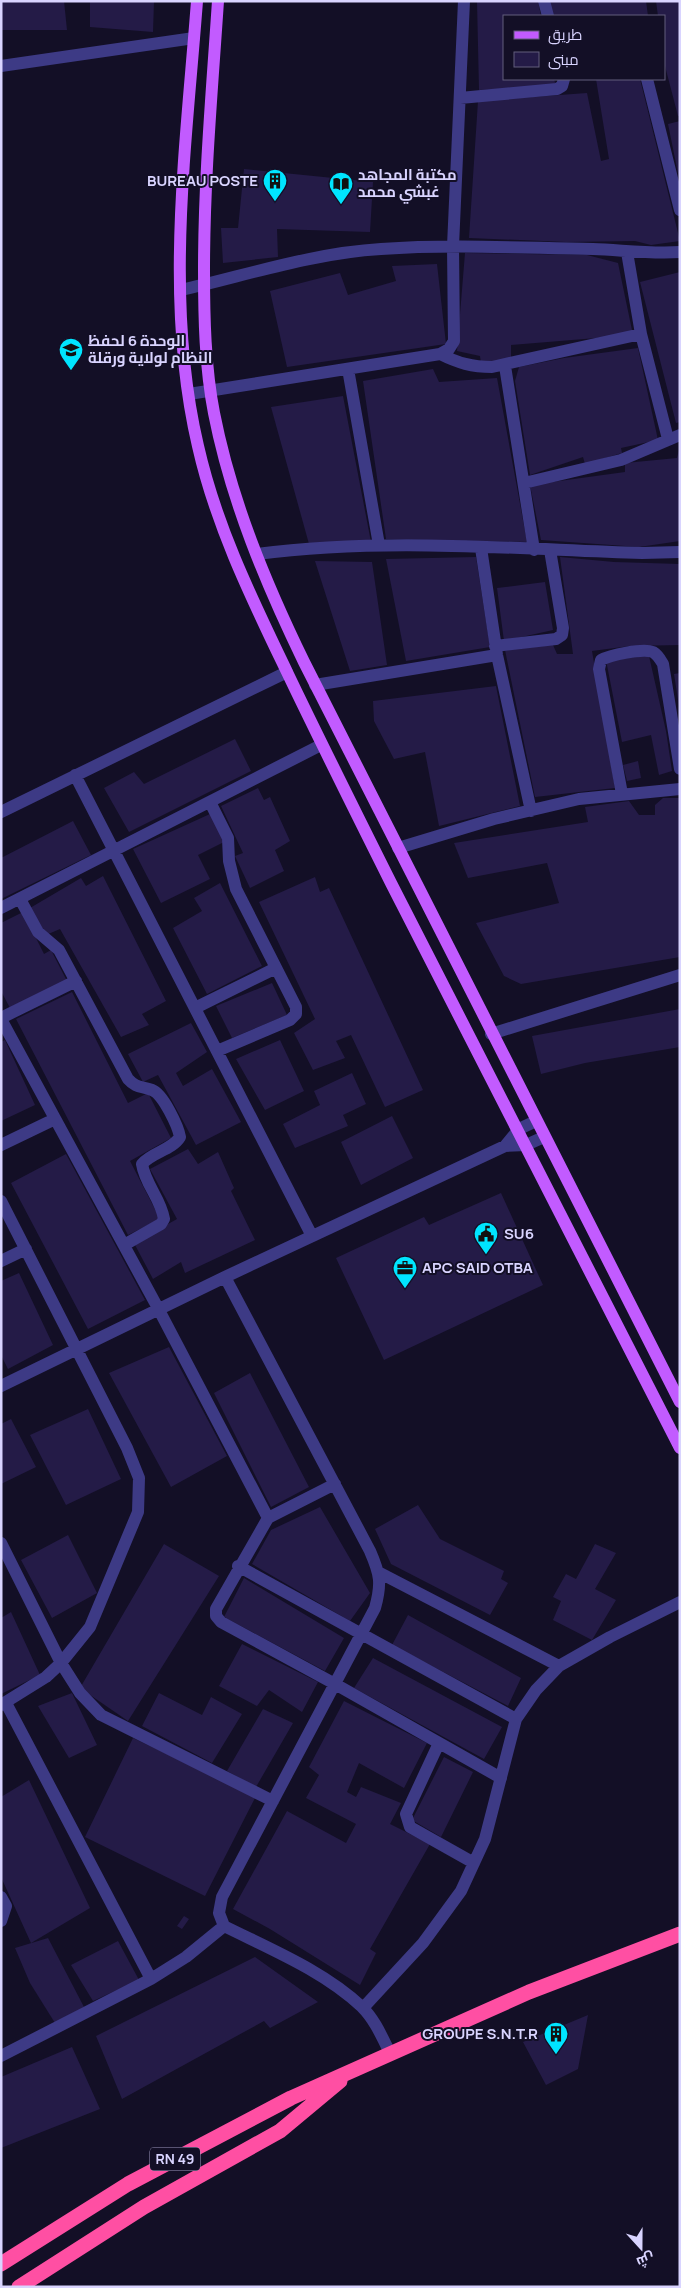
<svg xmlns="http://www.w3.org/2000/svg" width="681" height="2288" viewBox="0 0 681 2288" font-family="Manrope,Cairo,sans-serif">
<rect width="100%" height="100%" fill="#130f26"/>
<path fill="#241b47" d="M1,1H64L67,30H1Z
M90,1H154L153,32L90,27Z
M477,1H538L541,16H505V79H554L556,86L479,90Z
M547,1H646L648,16H552Z
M656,1H680V116H678L665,66V16H658Z
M596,79H640L680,241L651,245L635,241L566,242L469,238L478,101L587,93L601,161L609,159Z
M680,121V177L679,178L668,124Z
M244,169L373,182L370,232L277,229L278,257L223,263L221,228H238Z
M465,253L587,255L618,263L633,335L511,345V363H481L480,356L457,351Z
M437,264L446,344L287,367L270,291L340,273L348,295L396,281L392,266Z
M680,272V422L676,423L640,282Z
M638,348L658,440L621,448L622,453L585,464L583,457L530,475L515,381L519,367L564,358Z
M433,369L439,382L497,378L527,542L386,539L363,381Z
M343,396L371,542L309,544L271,407Z
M679,450L680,541L639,547L541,540L530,485L625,472V463L677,458Z
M476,557L490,647L406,661L386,559Z
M560,557L614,562L680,564V645L630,646L592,651L615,788L535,797L505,650L553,645L557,654H573Z
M315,561L372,562L387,665L350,671Z
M545,582L553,630L504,641L497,588Z
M649,656L666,731L672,771L659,775L651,735L622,742L606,660Z
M680,673V706H679L674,674Z
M496,686L520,806L439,826L425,752L394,759L374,721L373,701Z
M235,739L251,771L129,832L104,788L134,772L144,784Z
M638,761L641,778L627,781L623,765Z
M258,788L264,800L270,797L290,841L275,850L284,871L250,888L235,856L243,853L221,806Z
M663,798H680V957L521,984L504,976L476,923L559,903L547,863L468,878L454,843L588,822L585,807L629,801L639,815H655V805Z
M210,814L224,842L198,855L210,879L161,903L133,849Z
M73,821L91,855L1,899V858Z
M103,876L166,1001L142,1014L149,1025L121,1037L60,929L46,935L30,908L81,878L86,886Z
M315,877L320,892L329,888L423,1090L385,1107L351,1035L336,1041L345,1058L313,1070L294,1033L315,1019L259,902Z
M220,883L262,966L207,994L173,928L202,911L194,898Z
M23,912L44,954L51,950L67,981L10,1008L1,991V923Z
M272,983L287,1015L232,1038L216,1006Z
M72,992L128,1103L148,1093L171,1138L130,1161L160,1219L128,1235L16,1019Z
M680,1009V1047L585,1063L541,1074L532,1036Z
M191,1023L207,1052L176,1073L183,1086L212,1069L241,1122L196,1145L158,1075L143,1082L128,1054Z
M5,1040L35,1105L1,1121V1042Z
M280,1040L304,1091L265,1110L236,1059Z
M352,1073L366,1104L343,1115L348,1126L295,1148L283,1124L320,1105L314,1091Z
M392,1116L413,1158L361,1185L341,1142Z
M188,1149L198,1164L218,1152L234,1188L231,1191L255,1240L185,1273L181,1262L153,1279L134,1243L177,1219L150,1169Z
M66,1154L145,1300L88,1329L11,1183Z
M501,1193L543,1285L384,1360L336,1258L424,1217L429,1225Z
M19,1273L53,1345L8,1369L1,1355V1281Z
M169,1347L227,1456L171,1487L109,1373Z
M250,1373L309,1487L271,1507L214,1393Z
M88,1409L121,1479L66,1505L30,1435Z
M11,1419L36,1467L1,1484V1424Z
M418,1505L440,1539L504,1571L501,1579L508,1583L490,1615L391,1564L375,1529Z
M320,1507L370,1593L350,1621L252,1564L271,1530Z
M68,1535L97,1593L52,1618L21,1560Z
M164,1544L219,1576L128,1721L80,1688Z
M595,1544L616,1553L595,1589L616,1600L592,1640L553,1620L561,1601L553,1597L566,1574L576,1579Z
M244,1578L344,1638L325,1671L224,1617Z
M11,1612L40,1675L1,1694V1618Z
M408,1615L521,1678L508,1706L392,1645Z
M242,1644L318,1682L302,1712L269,1690L257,1706L219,1686Z
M373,1658L502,1727L484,1759L354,1688Z
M72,1693L97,1745L69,1758L38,1706Z
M159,1693L202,1715L211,1697L242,1714L212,1763L142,1726Z
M344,1701L427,1743L404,1788L359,1763L347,1792L356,1797L361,1787L401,1803L390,1824L430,1844L370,1949L376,1953L360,1985L270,1929L233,1909L287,1811L346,1843L356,1824L306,1798L319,1775L309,1767Z
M263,1709L293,1723L256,1787L227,1771Z
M133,1738L256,1796L205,1896L85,1837Z
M444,1757L473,1772L441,1837L412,1820Z
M29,1780L90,1908L31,1943L1,1877V1797Z
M184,1916L189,1919L182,1929L177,1926Z
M48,1938L84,2007L55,2023L30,1983L15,1948Z
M118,1941L139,1980L93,2001L71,1965Z
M255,1957L318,2002L270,2028L264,2021L122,2099L96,2036Z
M588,2015L578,2069L546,2085L523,2042Z
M72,2047L100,2109L1,2148V2077Z"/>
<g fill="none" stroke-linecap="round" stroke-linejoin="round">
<path stroke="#3d3a85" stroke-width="12" d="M544,1L548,16
M1,66L194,38
M647,79L680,210
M460,98L557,89L562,86L564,79
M627,252L641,334L668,439
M181,290C247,275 313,253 381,249C452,244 522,248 593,249C622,250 650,254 680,252
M440,354C458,363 472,367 492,367L641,334
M505,366L534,550
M348,369L379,545
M189,394L440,354L449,349L454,341L453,246L464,1
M524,483L621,460L680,435
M481,548L497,655L531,811
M257,554C384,537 514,549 642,553L680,552
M495,646L556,639L562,635L563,628L550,550
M315,685L497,655
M75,775L312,1236
M622,794L599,669L601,660C610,655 643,648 653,652C658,655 660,659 663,664L680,769
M210,802L228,838L229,861L236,889L296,1007V1014L290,1020L217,1051
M1,812L287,672
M398,848L494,819L579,799L680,789
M20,899L38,932L59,950L128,1079C136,1088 141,1086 152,1090C163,1094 178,1126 180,1137C172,1150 152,1152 142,1164C145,1184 161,1199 164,1219L161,1224L124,1245
M1,908L321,745
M195,1008L276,968
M1,1018L76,981
M1,1019L159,1310L268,1518
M491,1034L680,975
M1,1145L55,1119
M505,1146L519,1129L536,1121
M1,1201L127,1448L139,1478L138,1512L90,1627L61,1663L46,1677L1,1705
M1,1261L26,1249
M1,1386L225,1277L505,1146L526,1145L544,1137
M335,1484L268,1518L216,1609V1616L221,1622L335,1684L501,1778
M1,1543L61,1663L80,1693L101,1715L273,1801
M238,1566L516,1719
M380,1573L559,1666
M6,1703L151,1979
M439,1743L406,1814L410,1827L474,1863
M1,1897L6,1906L1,1921
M224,1926C270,1949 324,1971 362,2007C375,2020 382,2037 390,2053
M363,2008L423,1943L461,1891L485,1839L516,1719L536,1690L559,1666L610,1637L680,1602
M1,2056L151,1979L186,1957L224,1926L219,1913L222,1897L375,1608C382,1583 380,1574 370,1551L225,1277"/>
<path stroke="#c25bff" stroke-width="12" d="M197,1C186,147 164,302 198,446C216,526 252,599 287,672C321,743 356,813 391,883C488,1071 583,1260 680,1448
M218,1C212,91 204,180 204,270C204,317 205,367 214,413C231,500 266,584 304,662L680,1402"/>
<path stroke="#ff4fa3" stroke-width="15" d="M1,2264L128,2184L291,2098L529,1992L680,1934
M19,2287L144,2207L280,2131L340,2081"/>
</g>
<defs>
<symbol id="building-pin" viewBox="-11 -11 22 30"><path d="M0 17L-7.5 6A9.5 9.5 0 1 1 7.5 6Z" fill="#00e5ff" stroke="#130f26"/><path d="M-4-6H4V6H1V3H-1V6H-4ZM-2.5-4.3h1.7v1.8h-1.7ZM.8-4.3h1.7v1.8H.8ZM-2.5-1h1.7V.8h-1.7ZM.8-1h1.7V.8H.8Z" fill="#111"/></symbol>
<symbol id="library-pin" viewBox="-11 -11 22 30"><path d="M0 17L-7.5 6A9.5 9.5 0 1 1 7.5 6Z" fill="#00e5ff" stroke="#130f26"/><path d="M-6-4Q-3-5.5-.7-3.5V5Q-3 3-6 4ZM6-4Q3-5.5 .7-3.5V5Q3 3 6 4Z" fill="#111"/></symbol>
<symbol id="school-pin" viewBox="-11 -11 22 30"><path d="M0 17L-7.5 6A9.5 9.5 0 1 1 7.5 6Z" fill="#00e5ff" stroke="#130f26"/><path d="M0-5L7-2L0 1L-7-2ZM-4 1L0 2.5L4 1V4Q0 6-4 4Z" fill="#111"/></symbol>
<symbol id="civic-pin" viewBox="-11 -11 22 30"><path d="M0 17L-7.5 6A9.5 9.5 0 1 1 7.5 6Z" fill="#00e5ff" stroke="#130f26"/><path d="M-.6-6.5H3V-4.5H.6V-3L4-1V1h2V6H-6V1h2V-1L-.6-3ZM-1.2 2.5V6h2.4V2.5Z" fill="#111"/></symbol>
<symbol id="office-pin" viewBox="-11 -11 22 30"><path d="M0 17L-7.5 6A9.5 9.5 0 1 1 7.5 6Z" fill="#00e5ff" stroke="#130f26"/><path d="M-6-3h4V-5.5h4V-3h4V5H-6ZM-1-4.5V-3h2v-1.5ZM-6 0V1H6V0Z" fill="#111"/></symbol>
</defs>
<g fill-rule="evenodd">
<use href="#building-pin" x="261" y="167" width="28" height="38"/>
<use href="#library-pin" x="327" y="170" width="28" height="38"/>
<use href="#school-pin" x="57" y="336" width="28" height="38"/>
<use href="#civic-pin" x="472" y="1220" width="28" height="38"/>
<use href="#office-pin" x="391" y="1254" width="28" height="38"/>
<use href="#building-pin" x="542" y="2020" width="28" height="38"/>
</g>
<g text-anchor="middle" stroke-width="4" stroke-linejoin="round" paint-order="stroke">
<rect fill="#130f26" stroke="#9e99be" stroke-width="1" x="150" y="2147.5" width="50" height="23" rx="4"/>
<g font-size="14" font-weight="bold" fill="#d9d4ff">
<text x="175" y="2164">RN 49</text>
</g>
<g font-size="15" font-weight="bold" fill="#d9d4ff" stroke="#130f26" text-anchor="start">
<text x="358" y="180">مكتبة المجاهد<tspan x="358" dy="17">غبشي محمد</tspan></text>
<text x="258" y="186" text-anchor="end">BUREAU POSTE</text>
<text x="88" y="346">الوحدة 6 لحفظ<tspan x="88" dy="17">النظام لولاية ورقلة</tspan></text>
<text x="504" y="1239">SU6</text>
<text x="422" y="1273">APC SAID OTBA</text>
<text x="538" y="2039" text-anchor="end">GROUPE S.N.T.R</text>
</g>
</g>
<rect width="681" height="2288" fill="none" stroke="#d9d4ff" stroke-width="5"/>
<rect x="503" y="15" width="162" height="65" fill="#130f26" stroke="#625e7d"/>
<rect x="514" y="31" width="25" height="8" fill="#c25bff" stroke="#625e7d"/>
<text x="548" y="40" font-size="15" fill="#d9d4ff">طريق</text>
<rect x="514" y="52" width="25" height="15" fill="#241b47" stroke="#625e7d"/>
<text x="548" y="65" font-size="15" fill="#d9d4ff">مبنى</text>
<g transform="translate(641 2248) rotate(159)" stroke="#130f26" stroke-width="4" paint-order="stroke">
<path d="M0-4L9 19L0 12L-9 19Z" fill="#d9d4ff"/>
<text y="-8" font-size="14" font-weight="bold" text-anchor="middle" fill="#d9d4ff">ش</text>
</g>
</svg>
